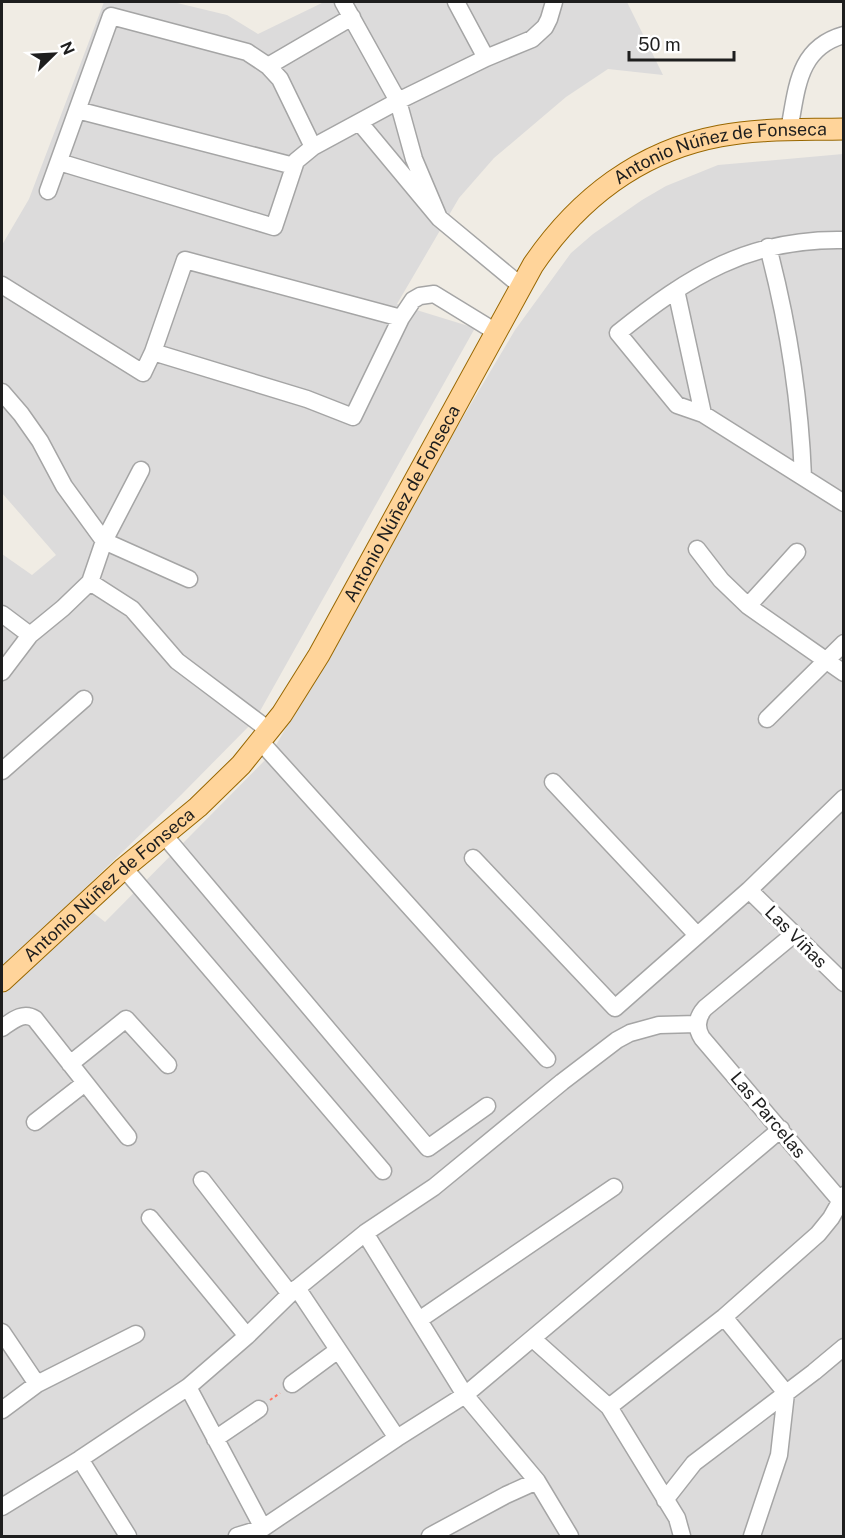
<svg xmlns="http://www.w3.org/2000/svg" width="845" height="1538" viewBox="0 0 845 1538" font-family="'Public Sans',sans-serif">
<rect width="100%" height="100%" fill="#f0ece4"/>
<path fill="#dcdbdb" d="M104,2H173L227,15L258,34L324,2H627L663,75L608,69L566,97L494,158L459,198L397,304L475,328L255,720L182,794L75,898L105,922L271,754L447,444L515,330L571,253L593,234L642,200L666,186L718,165L843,154V1536H2V554L32,575L56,555L2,493V245L29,199Z"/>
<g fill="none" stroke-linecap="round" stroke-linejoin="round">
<defs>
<path id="minor" d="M343,2L398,101L414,159L439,218
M456,2L486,58
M268,66L352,17
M77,110L294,166
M360,123L439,218L521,286
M789,130C797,90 797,48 844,35
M59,162L274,227L296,161L313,147L398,101L486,58L532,39L545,27L549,19L554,2
M48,191L111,16L247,52L268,66L280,79L313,147
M844,240C749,238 689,276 618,333L677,405L703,414L844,503
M768,247C788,323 800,398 803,477
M2,285L143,373L153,352L185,260L401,318
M676,290L703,414
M153,352L307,399L353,417L401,318L413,300L420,296L434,294L496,332
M2,392L21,414L40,441L64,486L104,541L189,579
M697,549L721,580L748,606L844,673
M90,582L132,609L177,661L270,731
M748,606L797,552
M2,614L30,635
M2,672L30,635L63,608L90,582L104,541L141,470
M767,719L844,643
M261,742L547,1059
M2,771L84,699
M553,782L697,935
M164,835L428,1148L487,1106
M473,858L615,1008L749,890L844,798
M124,868L383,1171
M749,890L844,983
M793,935L705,1008C697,1017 695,1027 702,1038L844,1205
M2,1028C12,1021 23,1011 35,1019L128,1137
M70,1064L126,1019L168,1065
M35,1122L85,1083
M202,1180L290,1294
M150,1218L247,1336
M365,1233L465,1395L537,1481L570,1536
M297,1288L397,1438
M724,1317L786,1393L779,1455L752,1536
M419,1320L614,1187
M2,1332L37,1384
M533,1339L609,1407L677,1518L682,1536
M292,1384L338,1350
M188,1387L263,1528
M609,1407L724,1317L818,1234L831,1218L844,1195
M2,1410L37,1384L136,1334
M215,1439L259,1409
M80,1459L188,1387L247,1336L290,1294L365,1233L434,1187L562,1082L617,1040L630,1033L659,1025L697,1024
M665,1500L694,1463L814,1372L844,1347
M2,1507L80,1459L128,1536
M237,1536L263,1528L397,1438L465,1395L781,1129
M430,1536L506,1495L537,1481"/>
<g id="major">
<path id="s1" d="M2,981L124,868L198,807L241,765L282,714L319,655L533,265C578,199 640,151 720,136C760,128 803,130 844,129"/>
</g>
</defs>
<use href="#minor" stroke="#a5a5a5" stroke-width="19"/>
<use href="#major" stroke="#986700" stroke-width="23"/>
<path stroke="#fe7766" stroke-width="2" stroke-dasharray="3 3" stroke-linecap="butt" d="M270,1400L280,1393"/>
<use href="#minor" stroke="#fff" stroke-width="16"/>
<use href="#major" stroke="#ffd49a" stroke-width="21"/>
</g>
<g text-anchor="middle" stroke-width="6" stroke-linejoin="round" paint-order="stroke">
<g font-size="18" fill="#1e1e1e" stroke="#fff">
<text dy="6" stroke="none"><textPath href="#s1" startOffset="1132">Antonio Núñez de Fonseca</textPath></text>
<text dy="6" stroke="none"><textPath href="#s1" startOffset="630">Antonio Núñez de Fonseca</textPath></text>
<text dy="6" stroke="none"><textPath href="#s1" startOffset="144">Antonio Núñez de Fonseca</textPath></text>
<text transform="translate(796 937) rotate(45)" y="6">Las Viñas</text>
<text transform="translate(768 1115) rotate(50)" y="6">Las Parcelas</text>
</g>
</g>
<rect width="845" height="1538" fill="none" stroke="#1e1e1e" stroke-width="6"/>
<g transform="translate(54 54) rotate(66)" stroke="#ffffff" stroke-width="4.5" paint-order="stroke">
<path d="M0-4.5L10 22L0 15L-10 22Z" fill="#1e1e1e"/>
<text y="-9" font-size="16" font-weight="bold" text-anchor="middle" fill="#1e1e1e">N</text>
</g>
<path d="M629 51v9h105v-9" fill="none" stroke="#1e1e1e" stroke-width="3"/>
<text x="638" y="51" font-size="18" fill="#1e1e1e" stroke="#ffffff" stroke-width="4.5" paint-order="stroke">50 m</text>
</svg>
